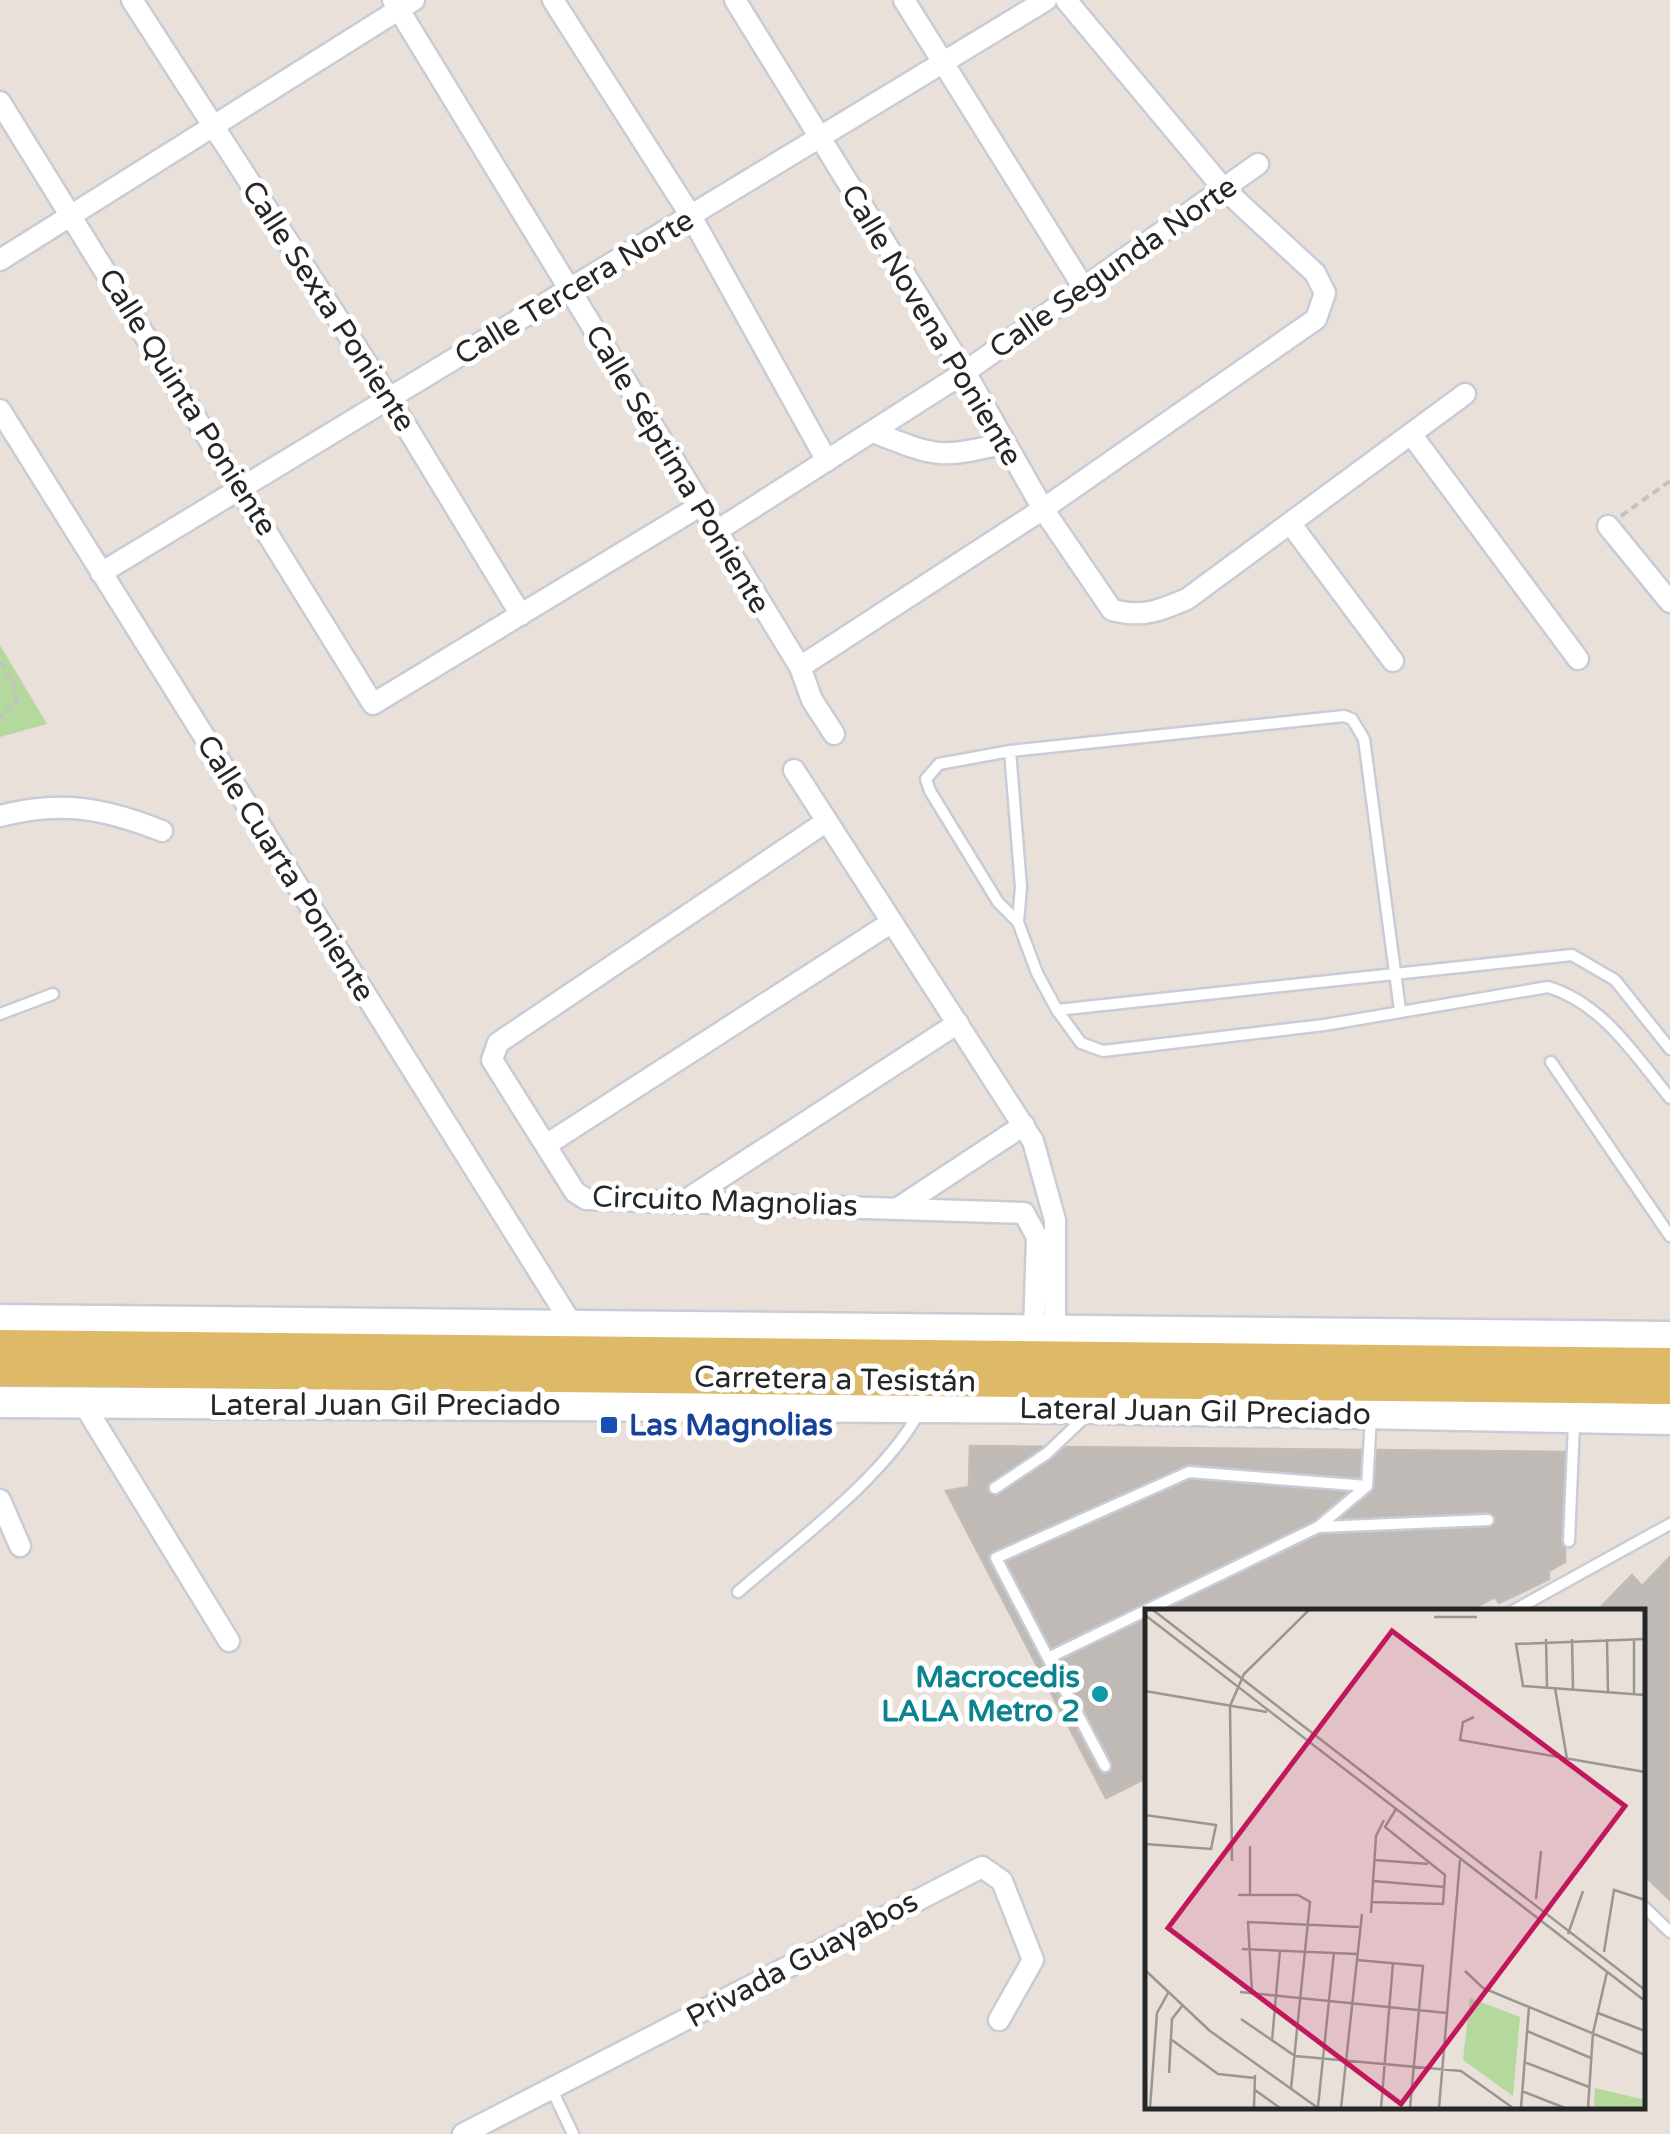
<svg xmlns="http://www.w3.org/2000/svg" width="1670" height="2134" viewBox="0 0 1670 2134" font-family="'Varela Round',sans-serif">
<rect width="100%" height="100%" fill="#e8e0d9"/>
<path fill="#b5d89c" d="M0,645L47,724L0,737Z"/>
<path fill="#c0bab6" stroke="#c2bcb4" stroke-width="2.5" d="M970,1446L1565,1452V1562L1549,1571V1579L1499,1603L1495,1597L1467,1612H1148V1777L1106,1798L946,1491L969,1487Z
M1670,1557V1900L1642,1873V1612H1596L1632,1575L1642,1586Z"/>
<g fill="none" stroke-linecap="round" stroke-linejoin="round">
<defs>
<path id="lane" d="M1010,751L1021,887L1018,922L1037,973L1057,1010L1081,1043L1103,1051L1324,1025L1548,987C1602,1003 1635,1055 1670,1098
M1018,922L998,902L930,791L926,779L939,764L1010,751L1344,716L1352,719L1364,739L1400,1010
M1057,1010L1572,955L1615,980L1670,1049
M0,1014L53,994
M1551,1062L1670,1236
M1367,1486L1189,1472L996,1558L1048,1658L1318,1527L1367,1486L1371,1416
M995,1488L1046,1454L1086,1416
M1319,1527L1488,1520
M1569,1541L1574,1423
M738,1592C793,1544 886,1476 919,1412
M1511,1612L1670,1524
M1048,1658L1105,1766
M1642,1905L1670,1932
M552,2090L573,2134"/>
<path id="street" d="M132,0L389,398L521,615
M393,0L800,667L812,700L834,734
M553,0L691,216L827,461
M735,0L965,372L1043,509L1112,610C1142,618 1159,611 1187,599L1465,394
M904,0L1082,285
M0,102L373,704L698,507
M0,260L414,0
M0,410L573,1326
M873,432C937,457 938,459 1005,443
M1411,434L1578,659
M1290,523L1393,661
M1608,526L1670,602
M715,532L965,372L1258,164
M101,573L1046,0
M800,667L1043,509L1316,319L1325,293L1315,273L1223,188L1066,0
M794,770L1033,1141L1055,1220V1332
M0,816C61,800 104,808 162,831
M827,821L498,1043L492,1060L575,1192L586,1199L1024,1213L1037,1237L1034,1332
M546,1145L892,922
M683,1202L958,1023
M898,1208L1024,1125
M83,1403L229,1641
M0,1500L20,1546
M463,2134L982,1867L1002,1881L1033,1960L999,2020"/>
<path id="secondary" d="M0,1320L1670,1337
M0,1402L1094,1408L1670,1419"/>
<path id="primary" d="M0,1346L1670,1364
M0,1370L1670,1388"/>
</defs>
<use href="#lane" stroke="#c8ccd7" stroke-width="15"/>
<use href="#street" stroke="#c8ccd7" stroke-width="25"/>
<use href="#secondary" stroke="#c8ccd7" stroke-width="35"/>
<use href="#primary" stroke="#c2c2c2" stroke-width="38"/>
<path stroke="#c2c2c2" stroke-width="4" stroke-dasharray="8 5" stroke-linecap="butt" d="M1621,516L1670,481
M0,661L14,683L17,702L0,718"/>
<use href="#lane" stroke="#fff" stroke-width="10"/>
<use href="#street" stroke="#fff" stroke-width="20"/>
<use href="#secondary" stroke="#fff" stroke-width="30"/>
<use href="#primary" stroke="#deba68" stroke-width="32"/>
</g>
<rect fill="#1a4fb4" stroke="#fff" stroke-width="4" x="599" y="1415" width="20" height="20" rx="5"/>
<circle fill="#0f9aa8" stroke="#fff" stroke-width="4" cx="1100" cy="1694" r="10"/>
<g text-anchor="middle" stroke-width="10" stroke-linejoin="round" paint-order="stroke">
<g font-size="30" fill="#262626" stroke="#fff">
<text transform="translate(1113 267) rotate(-35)" y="10">Calle Segunda Norte</text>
<text transform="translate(574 287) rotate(-31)" y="10">Calle Tercera Norte</text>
<text transform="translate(329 306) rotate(57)" y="10">Calle Sexta Poniente</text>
<text transform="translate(932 325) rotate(59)" y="10">Calle Novena Poniente</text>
<text transform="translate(188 402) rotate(58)" y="10">Calle Quinta Poniente</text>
<text transform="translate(678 469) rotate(59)" y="10">Calle Séptima Poniente</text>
<text transform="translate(286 868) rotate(58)" y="10">Calle Cuarta Poniente</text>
<text transform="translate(725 1201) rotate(2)" y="10">Circuito Magnolias</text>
<text transform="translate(835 1379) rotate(1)" y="10">Carretera a Tesistán</text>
<text x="385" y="1415">Lateral Juan Gil Preciado</text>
<text transform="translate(1195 1411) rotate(1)" y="10">Lateral Juan Gil Preciado</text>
<text transform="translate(802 1959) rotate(-28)" y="10">Privada Guayabos</text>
</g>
<g font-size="30" font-weight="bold" fill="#164399" stroke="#fff" text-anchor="start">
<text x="629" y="1435">Las Magnolias</text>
</g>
<g font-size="30" font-weight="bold" fill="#0d838f" stroke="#fff" text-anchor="end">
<text x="1080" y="1687">Macrocedis<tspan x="1080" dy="34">LALA Metro 2</tspan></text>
</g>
</g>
<g transform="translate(1145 1609)">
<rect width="500" height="500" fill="#e8e0d9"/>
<path d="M325,389L375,408L368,487L318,451ZM450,479L500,491V499H449Z" fill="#b5d89c"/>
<path fill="none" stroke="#9a9691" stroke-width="2.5" d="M8,1L500,381M0,6L500,392M289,8H332M401,30L402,78M427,30L428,80M462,30L463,83M500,30L371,35L378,77L500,86M410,79L422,150M0,82L122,103M489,85V30M329,108L318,113L315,131L500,163M0,206L71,216L66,240L0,235M230,251L283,255M87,252L85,97L99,65L164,1M228,272L300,278M93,286H153L165,293L146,480M105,286V237M391,290L396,242M227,293L298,295L300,266L240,218L251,200M226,304L231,227L239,211M423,325L438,282M97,340L212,345M459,343L469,281L500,291M212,351L278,357L265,499M0,361L65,422L173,499M320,362L338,379L500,446M95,383L302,404M107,384L103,313L214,318M453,404L500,422M96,410L150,447L316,462L368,499M382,422L446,449M27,431L73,465L110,469M127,432L135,341M379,453L444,478M24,464L27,410L37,397M110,481L135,499M377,482L420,499M173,498L189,343M5,499L12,404L23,384M109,499L110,466M196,499L217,305M236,499L248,354M294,499L315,251M376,499L384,398M443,499L448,424L462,363"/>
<path fill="#c2185b" fill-opacity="0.15" stroke="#c2185b" stroke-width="5" d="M247,22L480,197L256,495L23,319Z"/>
<rect width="500" height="500" fill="none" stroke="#262626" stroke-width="5"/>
</g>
</svg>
